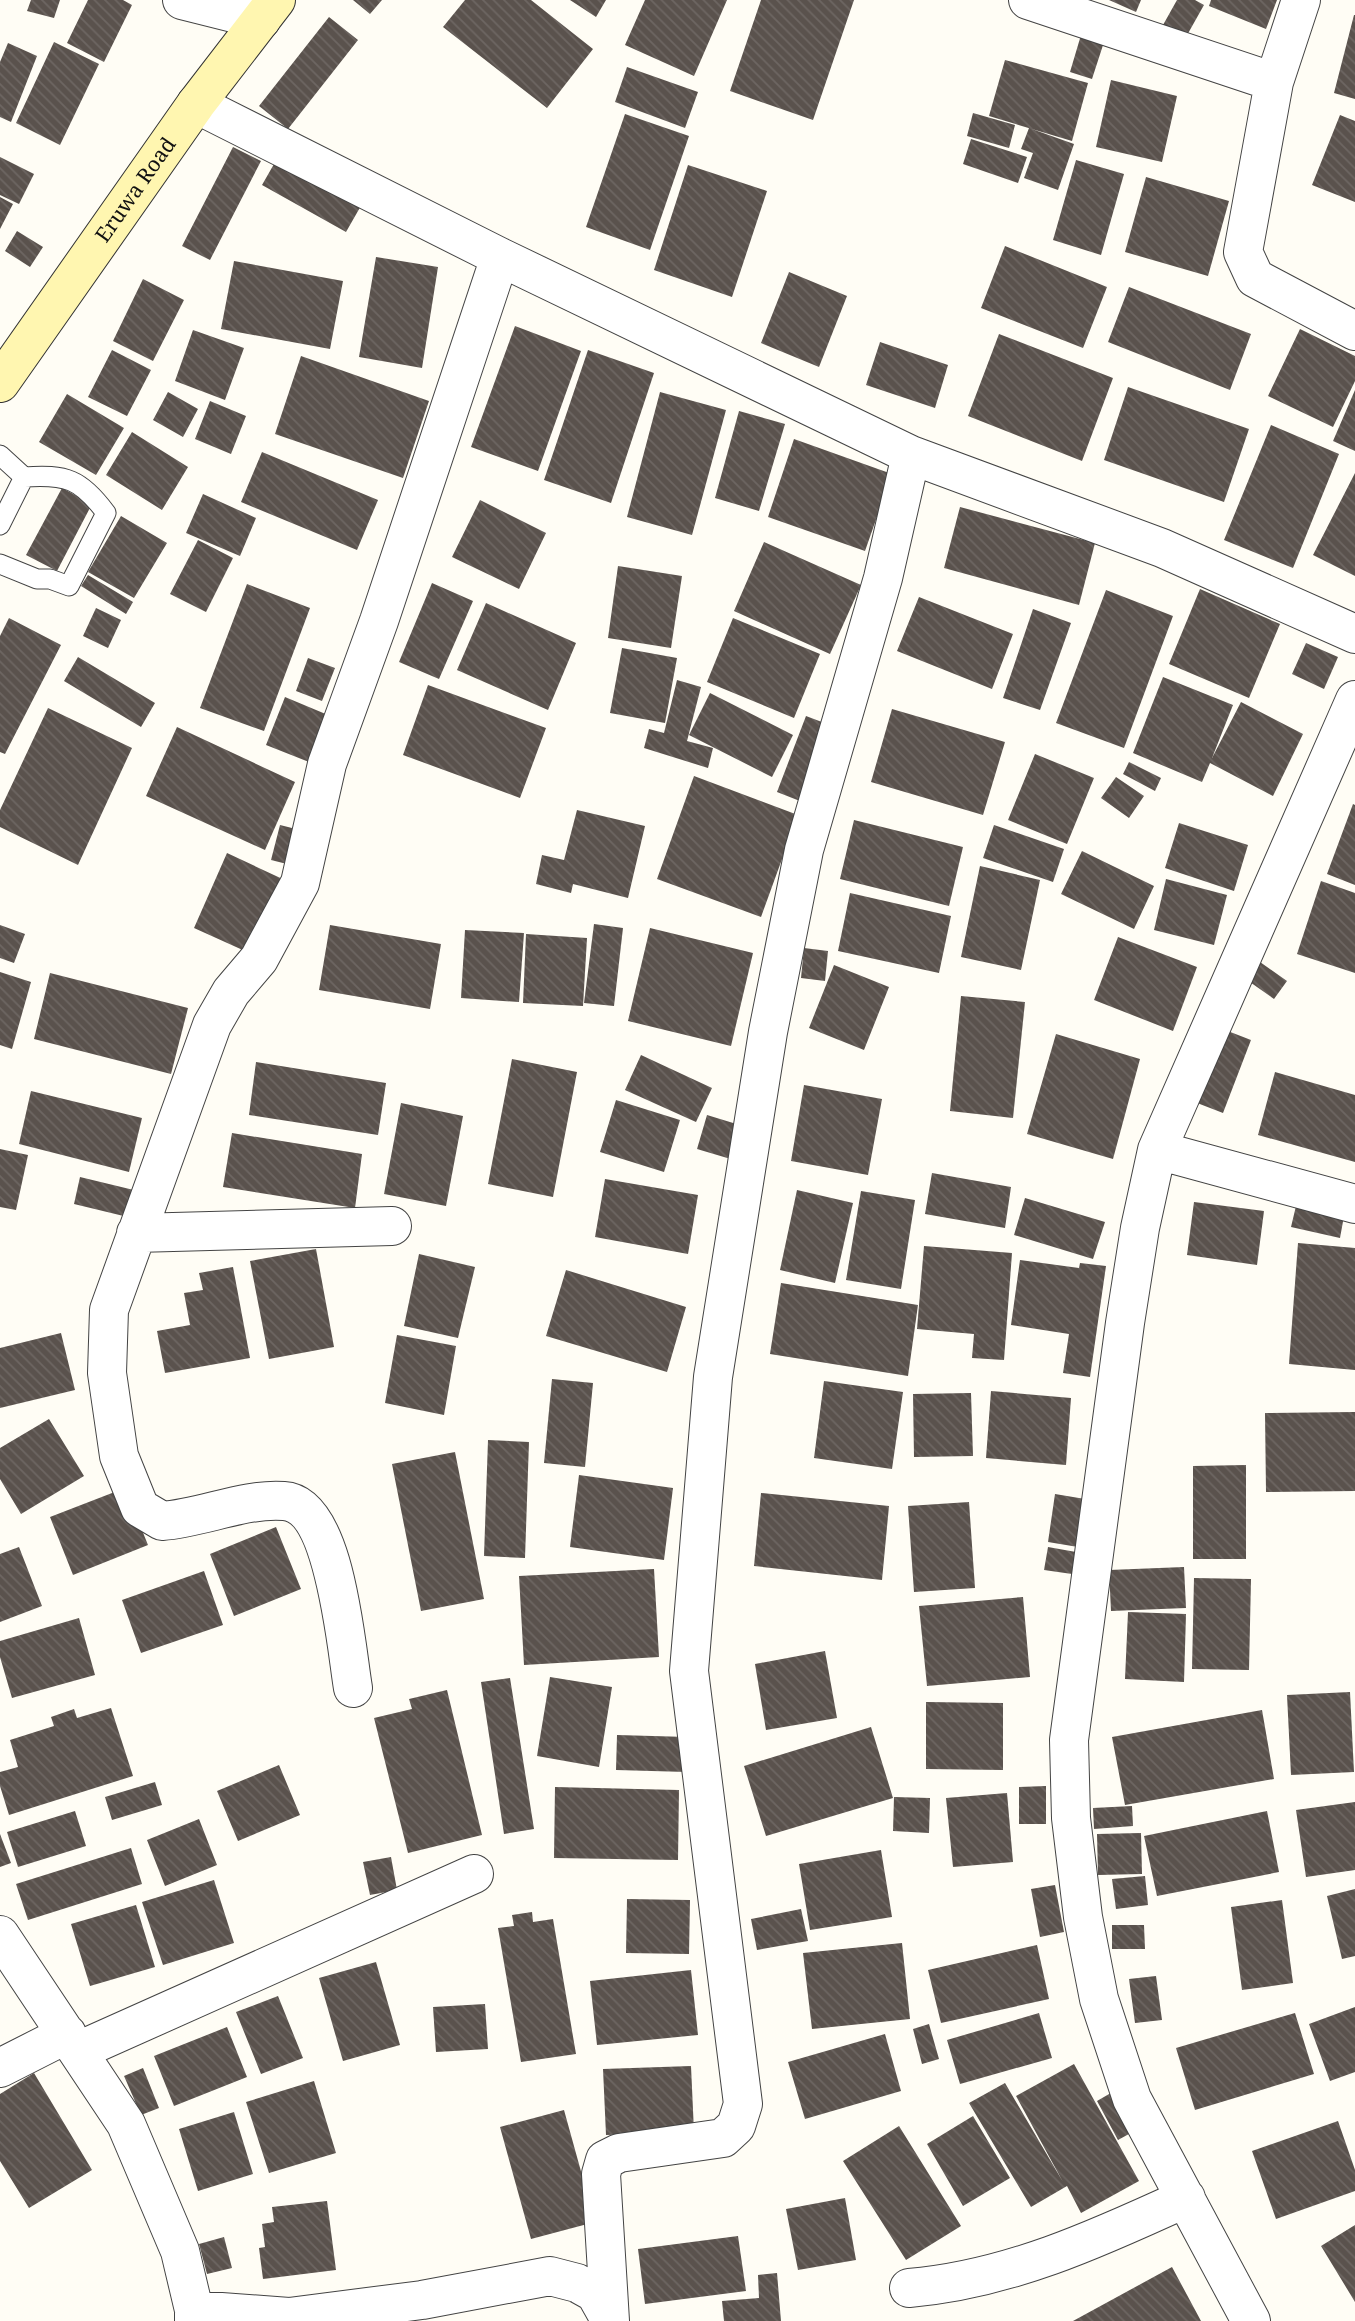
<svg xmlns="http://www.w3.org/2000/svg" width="1355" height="2321" viewBox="0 0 1355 2321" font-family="'Noto Serif',serif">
<defs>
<pattern id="building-back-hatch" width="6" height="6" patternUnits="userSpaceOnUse" patternTransform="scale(1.75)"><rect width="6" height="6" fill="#5a524d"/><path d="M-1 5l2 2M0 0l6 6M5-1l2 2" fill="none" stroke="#6d6662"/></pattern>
</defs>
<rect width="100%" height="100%" fill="#fffdf5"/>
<path fill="url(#building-back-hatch)" d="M31,0H60L54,18L27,11Z
M88,0H123L132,5L104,62L67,43Z
M353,0H382L370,14Z
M465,0H531L593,49L547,108L443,27Z
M570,0H606L596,17Z
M645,0H727L694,76L625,45Z
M761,0H854L813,120L730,91Z
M1109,0H1141L1136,12Z
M1177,0H1195L1204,5L1186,37L1163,25Z
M1211,0H1277L1266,29L1209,6Z
M1354,15H1355V99L1334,93Z
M329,17L358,40L288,129L259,106Z
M1081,35L1104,42L1092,79L1070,72Z
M54,42L99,64L60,145L16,123Z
M8,43L37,56L11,122L0,117V62Z
M1005,60L1088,83L1072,141L989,116Z
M627,67L698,92L685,128L615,102Z
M1111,80L1177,96L1162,162L1096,147Z
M973,113L1015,125L1009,148L967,136Z
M625,114L689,136L650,250L586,227Z
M1340,115L1355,121V202L1312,185Z
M1029,128L1074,144L1058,190L1024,178L1033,153L1021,149Z
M971,139L1027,157L1018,183L963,164Z
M233,147L261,161L210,260L182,246Z
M0,157L34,174L19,204L0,195Z
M278,157L362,204L346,232L262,185Z
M1076,160L1124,174L1101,255L1053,240Z
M688,165L767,191L732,297L654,270Z
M1146,177L1229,201L1208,276L1125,252Z
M0,197L13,204L0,229Z
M17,231L43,247L30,267L5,251Z
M1005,246L1107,287L1083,348L981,308Z
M376,257L438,267L422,368L359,357Z
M234,261L343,281L330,349L221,329Z
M789,272L847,296L819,367L761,343Z
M143,279L184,300L153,361L113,341Z
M1129,287L1251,334L1230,390L1108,342Z
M515,326L581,351L538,471L471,447Z
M1300,329L1355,356V381L1333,427L1268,396Z
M193,330L244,348L225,400L175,381Z
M999,334L1113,378L1082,461L968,416Z
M880,342L948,365L935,408L866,385Z
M112,350L151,370L127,416L88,397Z
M588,350L654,373L611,503L544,480Z
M301,356L429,401L403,478L275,434Z
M1128,387L1249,429L1224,502L1104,460Z
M1355,390V451L1333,441Z
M168,392L198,409L183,437L153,420Z
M660,392L726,410L692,535L627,517Z
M67,394L124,428L96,475L39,442Z
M210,401L246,416L231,454L195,439Z
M739,411L785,424L759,511L715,498Z
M1271,425L1339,454L1293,568L1224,540Z
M132,432L188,467L162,510L106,475Z
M794,439L892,474L865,551L768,517Z
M262,452L378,500L357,550L241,502Z
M1355,473V576L1313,555Z
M62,488L92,504L57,571L26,555Z
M203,494L256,518L240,556L186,533Z
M480,500L546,533L519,589L452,557Z
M960,507L1095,543L1079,605L944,568Z
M121,516L167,543L134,598L88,572Z
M198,540L233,558L206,612L170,594Z
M764,542L861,585L830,654L734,611Z
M618,566L682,576L671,648L608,638Z
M88,575L133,602L126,614L81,586Z
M432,583L473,601L439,679L399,662Z
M247,584L310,608L264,731L200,708Z
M1200,589L1280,624L1249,698L1169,664Z
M1106,590L1173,616L1124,748L1056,723Z
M919,597L1013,634L992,689L897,651Z
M486,603L576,643L548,710L457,670Z
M96,608L121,620L108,648L83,636Z
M1033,609L1071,623L1040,710L1003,698Z
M9,618L61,645L5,754L0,752V636Z
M733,618L820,654L794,718L707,682Z
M1306,643L1338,657L1324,689L1292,674Z
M622,648L677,658L665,723L610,713Z
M78,657L155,703L141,727L64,681Z
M308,658L335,668L322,701L296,691Z
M1163,677L1233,705L1212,758L1241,702L1303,734L1273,796L1210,763L1202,782L1133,753Z
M677,680L701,687L687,741L713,748L708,768L644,748L649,729L664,733Z
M428,685L546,728L520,798L403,755Z
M710,693L793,735L772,777L689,735Z
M285,697L328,715L309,762L266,745Z
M48,708L132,748L78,865L0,827V810Z
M892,709L1005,742L983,815L871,782Z
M806,716L835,727L805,803L777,792Z
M177,727L295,782L265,850L146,796Z
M1035,754L1094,778L1067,844L1008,820Z
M1129,762L1161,778L1155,791L1123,774Z
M694,776L798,815L761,917L657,879Z
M1116,777L1144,796L1129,818L1101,798Z
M1353,804L1355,805V885L1327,874Z
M577,810L645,826L628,898L573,884L571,893L536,884L542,855L564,860Z
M854,820L963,847L949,906L840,879Z
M1179,823L1248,845L1234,891L1165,868Z
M280,825L300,830L291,865L271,860Z
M994,825L1064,849L1053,882L983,858Z
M1082,851L1154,886L1134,929L1061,894Z
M227,853L289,882L256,956L194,928Z
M980,866L1040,880L1021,970L961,957Z
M1166,879L1227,895L1214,945L1154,930Z
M1321,881L1355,893V973L1297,954Z
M850,893L951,916L939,973L838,951Z
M594,924L623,928L614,1006L584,1003Z
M0,925L25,934L14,963L0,958Z
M330,925L441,944L430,1009L319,990Z
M650,928L753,953L731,1046L628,1021Z
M465,930L524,933L519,1002L461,998Z
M526,934L587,938L583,1006L523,1003Z
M1118,937L1197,967L1173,1031L1094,1000Z
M804,948L828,951L825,981L801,978Z
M1260,962L1287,981L1274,999L1247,980Z
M834,965L889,987L864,1050L809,1028Z
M0,972L31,982L12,1049L0,1045Z
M50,973L188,1008L171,1074L34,1039Z
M961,996L1025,1002L1013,1118L950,1111Z
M1220,1028L1251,1040L1223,1113L1192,1101Z
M1056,1034L1140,1059L1113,1159L1027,1134Z
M641,1055L712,1088L696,1122L625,1090Z
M512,1059L577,1072L553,1197L488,1184Z
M256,1062L386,1083L378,1135L249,1115Z
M1275,1072L1355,1095V1162L1258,1135Z
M804,1085L882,1099L868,1175L791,1161Z
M31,1091L142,1118L129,1172L19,1144Z
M616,1100L680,1120L664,1172L600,1152Z
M401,1103L463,1116L446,1206L384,1194Z
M707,1115L743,1126L734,1160L697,1149Z
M232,1133L362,1154L355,1208L223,1187Z
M0,1149L28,1155L16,1210L0,1207Z
M932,1173L1011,1187L1005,1228L925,1214Z
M80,1177L142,1192L136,1219L74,1204Z
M605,1179L698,1195L688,1254L595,1237Z
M797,1190L853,1203L835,1283L780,1270Z
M861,1191L915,1200L901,1289L846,1280Z
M1025,1198L1105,1222L1093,1259L1014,1235Z
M1194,1202L1264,1211L1257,1265L1187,1255Z
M1296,1206L1344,1216L1340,1238L1291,1227Z
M1298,1243L1355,1248V1370L1289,1364Z
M924,1246L1012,1253L1004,1360L972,1358L974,1334L917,1329Z
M316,1249L334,1347L269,1359L250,1261Z
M419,1254L475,1267L458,1338L404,1326Z
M1020,1260L1079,1268L1080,1263L1106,1266L1090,1377L1063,1373L1069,1334L1011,1325Z
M233,1267L250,1358L165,1373L157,1331L190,1325L184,1293L203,1290L199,1273Z
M566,1270L686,1307L667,1372L546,1336Z
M781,1283L918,1305L908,1376L770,1354Z
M61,1333L75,1390L0,1408V1348Z
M397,1335L456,1346L444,1415L385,1403Z
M552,1379L593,1383L585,1467L544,1463Z
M824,1381L903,1392L892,1469L814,1458Z
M991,1391L1071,1398L1066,1465L986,1458Z
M971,1393L973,1456L914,1457L913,1394Z
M1355,1412V1491L1266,1492L1265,1413Z
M49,1419L84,1476L21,1514L0,1479V1448Z
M488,1440L529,1442L525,1558L484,1556Z
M455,1452L484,1599L421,1611L392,1464Z
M1246,1465V1559H1193V1466Z
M579,1475L673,1488L664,1560L570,1547Z
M125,1488L148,1545L73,1575L50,1517Z
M761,1493L889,1506L882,1580L754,1566Z
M1055,1494L1085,1499L1078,1547L1048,1542Z
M969,1502L975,1588L914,1592L908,1506Z
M276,1527L301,1589L234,1616L210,1554Z
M19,1547L42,1606L0,1622V1554Z
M1048,1547L1076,1552L1072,1574L1044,1570Z
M1184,1567L1186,1608L1111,1611L1109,1570Z
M654,1569L659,1657L524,1665L519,1576Z
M204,1571L223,1625L141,1653L122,1600Z
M1194,1578L1251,1579L1249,1670L1192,1669Z
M1023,1597L1030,1677L927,1686L919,1606Z
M1128,1612L1186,1614L1184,1682L1125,1679Z
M79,1618L95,1675L12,1698L0,1657V1641Z
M825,1651L837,1718L766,1730L755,1664Z
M550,1677L612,1687L599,1767L537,1756Z
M510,1678L534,1829L504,1834L481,1682Z
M447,1690L482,1835L408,1853L374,1718L412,1709L409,1699Z
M1350,1692L1354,1772L1291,1775L1287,1695Z
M926,1702L1003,1703V1770L926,1769Z
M111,1708L133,1776L9,1815L0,1786V1772L18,1767L10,1740L54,1726L51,1717L74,1709L77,1718Z
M1262,1710L1274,1779L1125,1805L1112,1737Z
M871,1727L893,1798L766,1836L744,1766Z
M617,1735L688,1737L687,1772L616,1770Z
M279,1765L300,1815L238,1841L217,1791Z
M155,1782L162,1805L112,1820L105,1797Z
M1046,1786V1824H1019V1787Z
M555,1787L679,1790L678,1860L554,1858Z
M1007,1793L1013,1862L953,1867L946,1798Z
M894,1797L930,1798L929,1833L893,1831Z
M1355,1802V1870L1306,1877L1296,1810Z
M1132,1806L1133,1826L1094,1829L1093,1808Z
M75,1811L86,1846L18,1867L7,1832Z
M1267,1811L1279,1872L1157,1896L1144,1836Z
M199,1819L217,1865L165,1886L147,1840Z
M1141,1833L1142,1874L1098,1875L1097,1834Z
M0,1834L11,1863L0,1867Z
M131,1848L142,1884L28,1920L16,1884Z
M881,1850L892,1917L810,1930L799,1864Z
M391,1857L397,1890L370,1895L363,1862Z
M1145,1876L1148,1905L1116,1909L1112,1879Z
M214,1880L234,1943L163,1965L142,1902Z
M1055,1885L1064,1932L1040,1937L1031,1889Z
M1355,1889V1956L1342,1959L1327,1896Z
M627,1899L690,1900L689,1954L626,1953Z
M1282,1900L1293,1983L1242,1990L1231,1907Z
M136,1905L155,1967L90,1986L71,1924Z
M801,1909L808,1941L757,1950L751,1919Z
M532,1912L533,1922L553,1919L576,2054L521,2062L498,1928L514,1926L512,1915Z
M1112,1925H1144L1145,1949H1112Z
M902,1943L910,2019L812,2029L803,1953Z
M1037,1945L1049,1999L941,2023L928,1970Z
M376,1962L400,2045L343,2061L319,1978Z
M691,1970L698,2035L597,2045L590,1981Z
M1156,1976L1162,2020L1135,2023L1129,1979Z
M278,1996L303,2058L261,2074L236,2012Z
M485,2004L488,2049L436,2052L433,2007Z
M1355,2007V2072L1330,2081L1309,2024Z
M1039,2013L1052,2058L960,2084L947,2040Z
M1295,2013L1314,2074L1195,2110L1176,2048Z
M929,2024L939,2059L922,2064L913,2029Z
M227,2027L247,2077L174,2106L154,2056Z
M885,2034L901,2091L805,2119L788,2062Z
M1074,2064L1139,2181L1081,2213L1067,2186L1031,2207L969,2103L1005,2083L1063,2182L1016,2096Z
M691,2066L694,2132L606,2135L603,2069Z
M143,2068L159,2108L141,2115L124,2076Z
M34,2073L92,2170L29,2208L0,2161V2094Z
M314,2081L336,2153L269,2173L246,2102Z
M1116,2090L1138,2129L1118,2140L1097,2101Z
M564,2110L595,2222L531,2239L500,2127Z
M234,2112L253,2174L198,2191L179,2129Z
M973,2116L1010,2178L963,2206L927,2144Z
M1338,2121L1355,2170V2191L1276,2219L1252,2151Z
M899,2126L961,2226L906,2260L843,2161Z
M845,2198L856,2260L798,2270L786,2209Z
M327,2201L336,2270L263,2279L259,2248L265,2247L262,2224L274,2222L272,2207Z
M1355,2225V2302L1321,2246Z
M738,2236L746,2291L645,2304L638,2249Z
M224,2237L232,2268L207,2274L199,2244Z
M1172,2267L1201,2321H1073Z
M777,2273L781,2321H724L722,2301L759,2298L758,2275Z"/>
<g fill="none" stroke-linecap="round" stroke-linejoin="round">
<defs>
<path id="service" d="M0,455L24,477C66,474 81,479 106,513L69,586L50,579H37L0,564
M0,525L24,477"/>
<path id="minor" d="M182,0L261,20
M1028,0L1274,82
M1301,0L1274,82L1243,252L1255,278L1355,331
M196,104L500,257L911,455L1162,548L1355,634
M1157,1150L1355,1204
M136,1233L392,1226
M353,1688C346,1648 336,1504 284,1501C244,1498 203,1518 162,1521L140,1508L119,1456L107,1373L109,1310L212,1025L231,992L259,959L300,883L327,764L379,621L500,257
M0,1935L126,2124L180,2251L194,2310V2321
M78,2051L474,1874
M0,2068L67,2034
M909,2288C1007,2280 1097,2239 1186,2198
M194,2310L289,2317L422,2300L550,2276L577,2283L595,2293L608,2316
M610,2321L601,2174L605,2160L619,2153L723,2138L736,2126L743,2104L689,1671L713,1377L768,1032L804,850L883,578L911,455
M1251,2321L1132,2099L1099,1999L1083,1917L1071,1818L1069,1740L1125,1323L1140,1228L1157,1150L1355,700"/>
<g id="secondary">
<path id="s1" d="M0,383L196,104L276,0"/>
</g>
</defs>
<use href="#service" stroke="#444" stroke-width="21"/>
<use href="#minor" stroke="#444" stroke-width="40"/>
<use href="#secondary" stroke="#333" stroke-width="40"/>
<use href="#service" stroke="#fff" stroke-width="19"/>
<use href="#minor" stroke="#fff" stroke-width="38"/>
<use href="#secondary" stroke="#fff6b0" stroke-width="38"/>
</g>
<g text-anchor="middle" stroke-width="7" stroke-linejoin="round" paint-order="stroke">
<g font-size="21" fill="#111" stroke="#fff">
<text dy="7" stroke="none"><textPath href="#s1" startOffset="236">Eruwa Road</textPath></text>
</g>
</g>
</svg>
